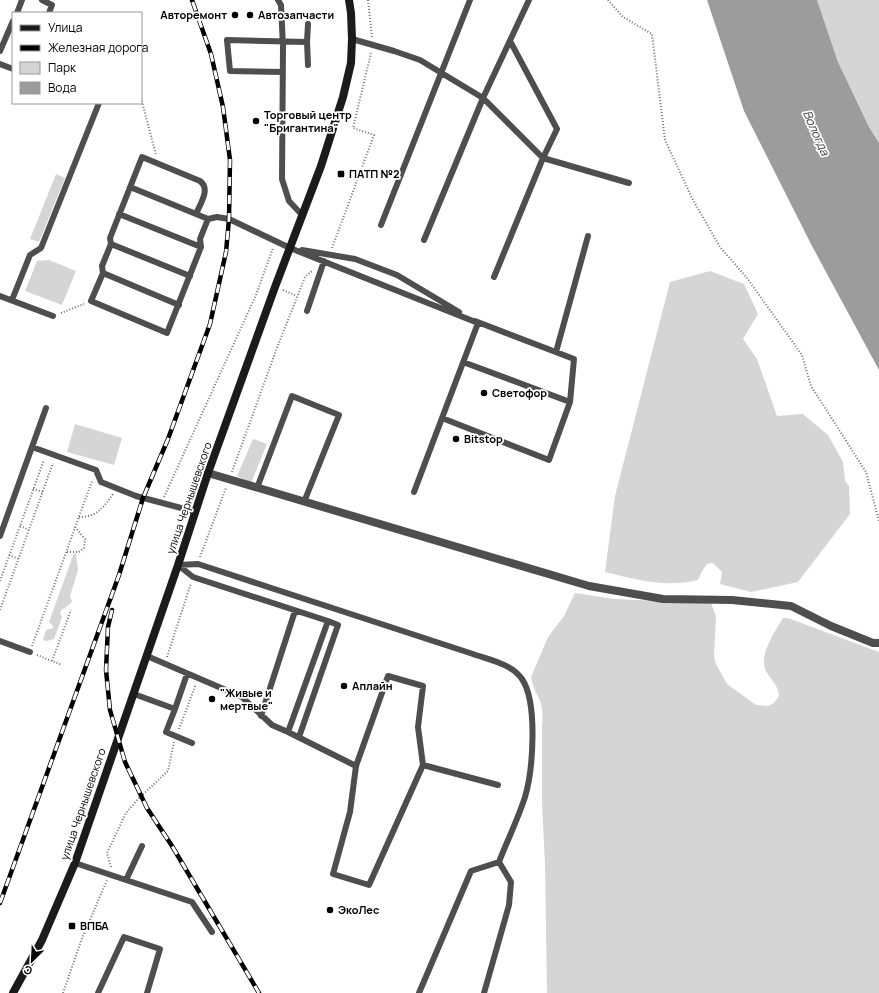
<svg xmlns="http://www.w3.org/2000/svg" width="879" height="993" viewBox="0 0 879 993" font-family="Manrope,sans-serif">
<rect width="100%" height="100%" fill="#fff"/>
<path fill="#d5d5d5" d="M817,0H879V143L869,127L838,62Z
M56,174L65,178L39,242L30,239Z
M49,260L76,271L62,305L25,291L37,261Z
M710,271L744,284L758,314L743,339L757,359L777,416L803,414L828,435L843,462L845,481L849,486L850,514L798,582L751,592L720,584L722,572L713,563L707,564L702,571L698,580C665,588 638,580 605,572L615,496L670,282Z
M75,424L122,438L114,465L67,452Z
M253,439L267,444L251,483L237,476Z
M74,553L76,554L78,570L70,596L72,602L65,608L62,609L60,613L62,617L54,639L47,641L43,640L46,630L53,628V626L49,622Z
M575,593L614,599L711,603L716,616L714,657L716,664L727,684L756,705L768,706L774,703L779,696C779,686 771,680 766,671C758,657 775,631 783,618H788L879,652V993H547L545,864L542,803V726C543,718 543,709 540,701C537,693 532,686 531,677L548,637L564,616Z"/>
<path fill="#9c9c9c" d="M707,0H817L838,62L869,127L879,143V370L812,246L744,111Z"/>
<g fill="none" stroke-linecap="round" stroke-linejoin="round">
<path stroke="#707070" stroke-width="2" stroke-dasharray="1 2" stroke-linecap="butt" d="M368,0L372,37
M608,0L623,17L652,34L665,140L692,198L720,247L747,278L802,355L811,386L866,472L879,521
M141,98L156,155
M332,248L374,135L353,128L371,53
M283,290L297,296
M61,313L84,304
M232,472L275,353L305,277L312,271
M33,489L43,492
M164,497L256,295L273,248
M79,517C97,517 103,508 113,494
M20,526L29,530
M67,552H79L84,548L85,539L75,527
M9,555L19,559
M200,557L226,488
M0,581L44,460
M0,610L53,463
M32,646L92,481
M37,655L62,665
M167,657L191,583
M52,661L71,610
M179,729L196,684
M111,867L107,853L126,813L138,799L168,771L174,742
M63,993L81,941L107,880"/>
<path stroke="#4e4e4e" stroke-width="6" d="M42,0L52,5L49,13
M278,0L281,5L283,47L282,179L289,201L303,216
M17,13L22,0
M352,39L394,51L420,60L483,98L543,158L629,183
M307,42L308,24
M0,51L13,21
M0,64L13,69
M283,72L230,71L227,40L307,42L308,65
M130,187L196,214
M119,214L201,247
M208,219L200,239L201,247L167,333L91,301L103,273L102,266L111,244L110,238L142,157L200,181C211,189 200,204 196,214L208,219L217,217L229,219L290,248L478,323L414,492
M381,225L470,0
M424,240L483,98L529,0
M111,244L190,276
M302,250L355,259L397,275L459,312
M103,273L179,305
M494,277L543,158L557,129L510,41
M0,296L53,316
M12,300L30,255L41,248L99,103
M307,311L324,261
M475,321L574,359L570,402
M556,352L588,236
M442,418L549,460L570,402L463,362
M32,447L96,470L101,482L136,496L196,512
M257,488L292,396L339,415L304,502
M0,536L46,408
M178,565L198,564L473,654C490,660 512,664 522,679C538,703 533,770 525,797C518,819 507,841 499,862L511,882L509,905L484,993
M178,565L193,577L328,621L288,732
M0,641L30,652
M147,656L242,697L272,725L288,732L356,766L350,812L333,874L369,885L423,765L498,785
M134,694L175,709L187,674
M175,709L166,732L192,743
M261,716L295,611
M299,737L338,625L328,621
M356,766L388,676L423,686L418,727L423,765
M75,863L192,902L212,932
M126,880L142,846
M98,993L124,937L160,949L147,993
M419,993L471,871L499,862"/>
<path stroke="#4e4e4e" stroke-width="8" d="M208,473L589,586L663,599L732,600L791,606L831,626L873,643H879"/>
<path stroke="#1b1b1b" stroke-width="8" d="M13,993L42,940L75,863L178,565L208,473L275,287L321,166L343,97L351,63L352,39L351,13L349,0"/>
<defs>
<path id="rail" d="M112,610L108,627L106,670L110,710L125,762L147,808L172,846L259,993
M0,903L119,575L143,498L168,439L210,324L226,252L229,219L230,160L223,107L211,54L192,0"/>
</defs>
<use href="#rail" stroke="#000" stroke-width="4.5"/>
<use href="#rail" stroke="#fff" stroke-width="3" stroke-dasharray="9" stroke-linecap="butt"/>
</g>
<g fill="#000" stroke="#fff" stroke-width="1.5">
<circle cx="235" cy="15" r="4"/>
<circle cx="250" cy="15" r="4"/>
<circle cx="256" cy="121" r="4"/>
<rect x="337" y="170" width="8" height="8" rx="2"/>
<circle cx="484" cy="393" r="4"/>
<circle cx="456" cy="439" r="4"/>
<circle cx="344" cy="686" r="4"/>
<circle cx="212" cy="699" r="4"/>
<circle cx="330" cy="910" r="4"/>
<rect x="68" y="922" width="8" height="8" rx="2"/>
</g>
<g text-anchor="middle" stroke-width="3.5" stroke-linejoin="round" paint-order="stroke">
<g font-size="11" font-weight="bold" fill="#000" stroke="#fff" text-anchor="start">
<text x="227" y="19" text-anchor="end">Авторемонт</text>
<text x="258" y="19">Автозапчасти</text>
<text x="264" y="119">Торговый центр<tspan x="264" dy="13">"Бригантина"</tspan></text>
<text x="349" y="178">ПАТП №2</text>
<text x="492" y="397">Светофор</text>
<text x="464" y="443">Bitstop</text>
<text x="352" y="690">Аплайн</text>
<text x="220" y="697">"Живые и<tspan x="220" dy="13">мертвые"</tspan></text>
<text x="338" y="914">ЭкоЛес</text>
<text x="80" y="930">ВПБА</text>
</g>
<g font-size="11" fill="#000" stroke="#fff">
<text transform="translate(189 498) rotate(-71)" y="4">улица Чернышевского</text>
<text transform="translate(83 804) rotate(-71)" y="4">улица Чернышевского</text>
</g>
<g font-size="12" font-style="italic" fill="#3d3d3d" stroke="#fff">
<text transform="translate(816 133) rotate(66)" y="4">Вологда</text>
</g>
</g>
<rect x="12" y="12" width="130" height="92" fill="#ffffff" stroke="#999999"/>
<rect x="20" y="25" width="20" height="6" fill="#1b1b1b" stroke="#999999"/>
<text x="48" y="32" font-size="12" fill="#000000">Улица</text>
<rect x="20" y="45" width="20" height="6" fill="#000000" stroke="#999999"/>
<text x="48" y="52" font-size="12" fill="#000000">Железная дорога</text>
<rect x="20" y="62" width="20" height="12" fill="#d5d5d5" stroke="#999999"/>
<text x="48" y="72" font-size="12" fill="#000000">Парк</text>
<rect x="20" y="82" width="20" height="12" fill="#9c9c9c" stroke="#999999"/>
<text x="48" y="92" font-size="12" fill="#000000">Вода</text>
<g transform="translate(32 961) rotate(204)" stroke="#ffffff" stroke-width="3" paint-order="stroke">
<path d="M0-3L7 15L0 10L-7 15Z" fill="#000000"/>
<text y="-6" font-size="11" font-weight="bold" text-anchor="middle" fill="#000000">С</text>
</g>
</svg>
